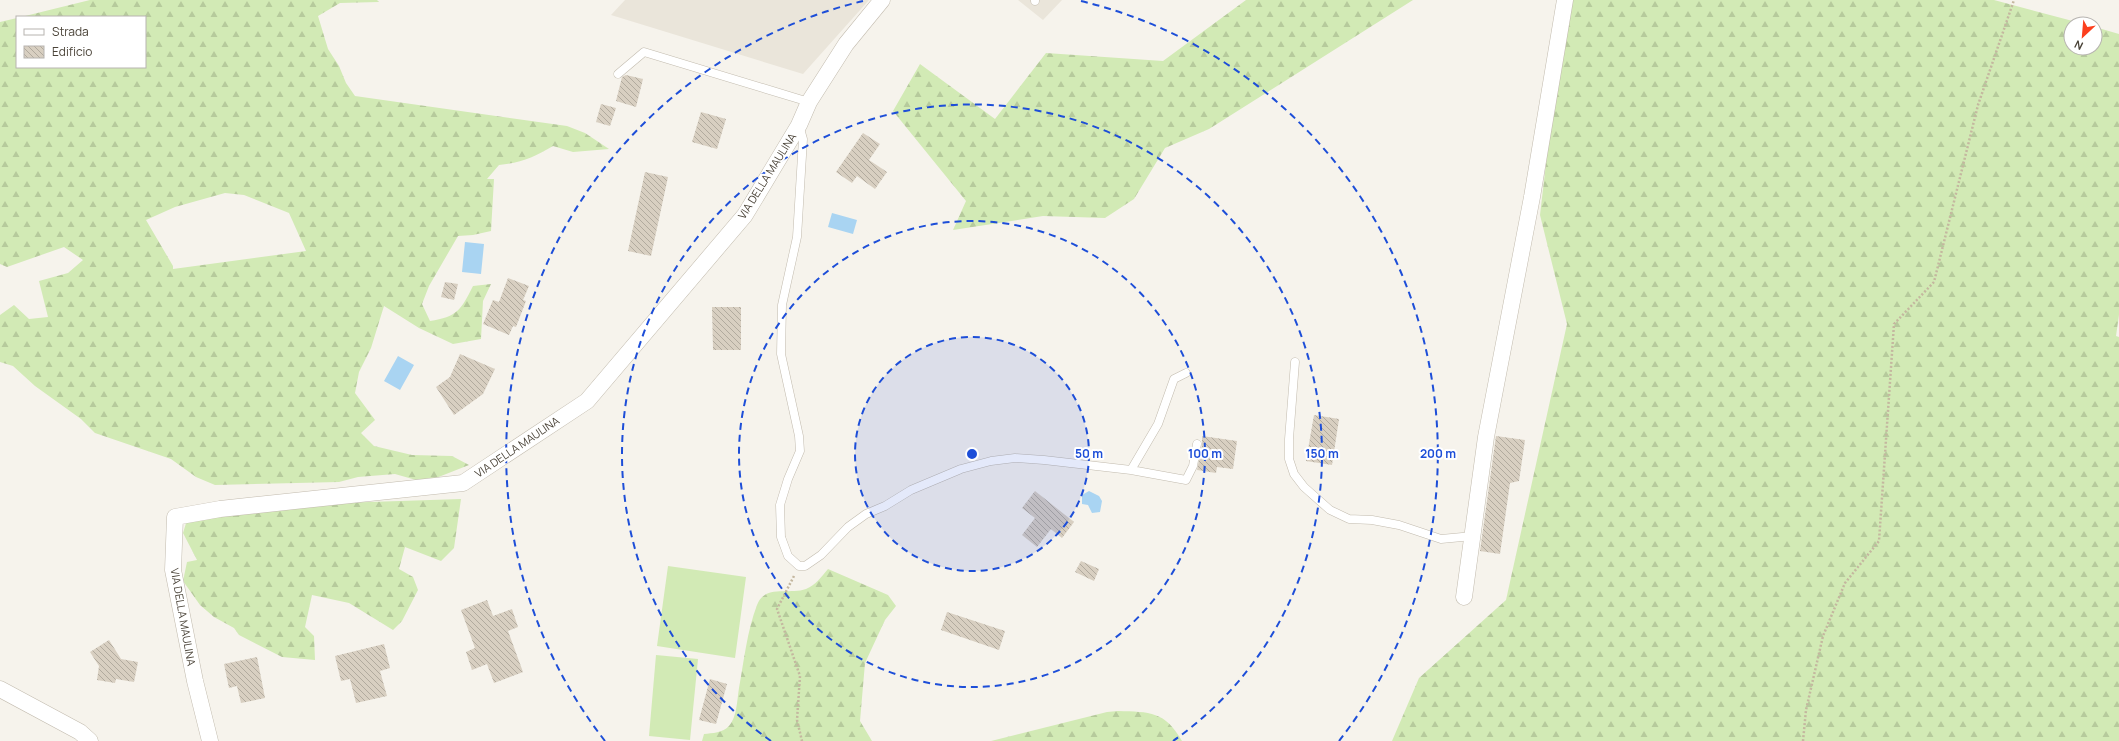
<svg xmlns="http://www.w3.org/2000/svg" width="2119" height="741" viewBox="0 0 2119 741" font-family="Manrope,sans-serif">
<defs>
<pattern id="forest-firs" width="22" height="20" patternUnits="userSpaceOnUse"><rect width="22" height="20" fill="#d2eab5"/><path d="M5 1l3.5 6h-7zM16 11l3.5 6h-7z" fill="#b6ca9c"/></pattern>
<pattern id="building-back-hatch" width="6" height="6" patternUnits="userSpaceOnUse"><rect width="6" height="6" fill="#d8cfc1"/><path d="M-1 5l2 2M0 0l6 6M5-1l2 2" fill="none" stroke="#b1aa9e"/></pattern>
</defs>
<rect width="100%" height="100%" fill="#f6f3ec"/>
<path fill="#eae5da" d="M625,0H869L803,74L611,15Z
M1018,0H1062L1043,20Z"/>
<path fill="#d2eab5" d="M668,566L746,577L735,658L657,646Z
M656,655L698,659L690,740L649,736Z"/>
<path fill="url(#forest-firs)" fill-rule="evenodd" d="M90,0H377L379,2L340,3L318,16L328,49L339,66L346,83L355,96L567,126L585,133L609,149L573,152L553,146C535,157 520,163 499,165L487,179H494L491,231L473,235L458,236L429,286L422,304L430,321C457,317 461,310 473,286L491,284L483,301L481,339L453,344L419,328L384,306L371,348L359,372L355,393L375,420L361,433L374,446L412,455L452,456L469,465L436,478L416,480L395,474L358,477L339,482L215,485L196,477L171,459L95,433L81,419L35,386L13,366L0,362V315L14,305L29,319L48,317L39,281L68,273L83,260L64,247L7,267L0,264V22L17,18V67H145V17H21ZM225,193L244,195L289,213L306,251L173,269V266L146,220L175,207Z
M1246,0H1413L1209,129L1165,148L1134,199L1105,218L1043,216L953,230L966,201L893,111L920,64L995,119L1046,53L1163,61Z
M1565,0H1994L2084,24H2071V48H2095V27L2119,34V315L2116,336L2119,337V741H1392L1419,678L1506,600L1567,324L1540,215Z
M461,499L454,548L441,561L405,547L399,569L413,577L418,590L402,621L393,630L349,603L312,595L305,627L314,636L315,660L282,657L239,635L234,628L214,617L200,605L183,581L187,562L197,560L183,533L187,520L212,507Z
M828,569L888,595L896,606L885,620L865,663L860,721L872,741H702L704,734C712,733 723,733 729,726C737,717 737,700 739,688C744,661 747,631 757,605C765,584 789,595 806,589C816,585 821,577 828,569Z
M1118,711C1150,712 1165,711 1182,741H991L1107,712Z"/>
<path fill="#a9d4f2" d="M832,213L857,220L853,234L828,227Z
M465,242L484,244L481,274L462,272Z
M398,356L414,365L400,390L384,381Z
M1089,491L1099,496L1102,501L1100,512L1092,513L1088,505L1082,504V495Z"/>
<path fill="url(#building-back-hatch)" d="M626,75L643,79L636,107L616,101L622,77Z
M601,104L616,108L610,126L596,122Z
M701,112L726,119L717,149L692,142Z
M863,133L880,144L869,160L887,172L875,189L857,176L852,183L836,172Z
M645,172L668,177L651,256L628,251Z
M508,278L529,286L523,300L526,301L516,327L513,326L509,335L483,324L493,300L499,302Z
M445,282L458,284L454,300L441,297Z
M712,307H741V350H713Z
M460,354L495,369L483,394L454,415L436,387L450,377Z
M1314,415L1339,419L1332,465L1306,461Z
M1202,436L1237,441L1233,469L1217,467L1216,473L1197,470L1202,445Z
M1496,436L1525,440L1519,481L1510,483L1500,554L1480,551Z
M1035,491L1074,522L1062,538L1051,529L1037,547L1022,535L1035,518L1022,508Z
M1081,561L1099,569L1094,581L1075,572Z
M487,600L493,616L512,609L518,627L508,631L523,672L494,683L487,664L472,670L466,652L475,648L461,610Z
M947,612L1005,631L999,650L941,630Z
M109,640L121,659L138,662L134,682L116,679L115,683L97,680L99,666L90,652Z
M384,644L390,668L380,671L387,696L356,703L350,679L341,681L335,656Z
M257,657L265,698L241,703L237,686L229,688L224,664Z
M710,679L727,684L716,724L699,720Z"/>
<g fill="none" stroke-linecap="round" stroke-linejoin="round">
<defs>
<path id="lane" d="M1035,1V0
M618,74L644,52L809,102
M799,125L803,139L797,237L782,305L781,354L799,436L800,451L788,479L780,505L781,537L788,556L799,566H805L821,555L848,527L866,514L885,506L911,490L961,469L991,461L1015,458L1044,460L1131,470L1186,480L1193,466L1197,444
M1295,362L1289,439V459L1294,474L1304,487L1330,510L1349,519L1372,520L1399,525L1441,539L1473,536
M1131,470L1158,424L1174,379L1186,373"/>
<path id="street" d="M1464,597L1486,437L1532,197L1565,0
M0,689L80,732L90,741
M210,741L195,681L173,570L175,517L220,509L463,483L587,401L745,215L799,125L809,102L846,44L882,0"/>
</defs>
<use href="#lane" stroke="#c2bbae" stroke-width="9"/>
<use href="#street" stroke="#c2bbae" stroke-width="17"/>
<path stroke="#c4b79f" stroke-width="2.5" stroke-dasharray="2 2" stroke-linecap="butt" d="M794,576L777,609L800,676L797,720L802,741
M1803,741L1806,710L1823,636L1845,583L1879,541L1894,324L1934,282L1978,105L2014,0"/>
<use href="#lane" stroke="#fff" stroke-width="8"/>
<use href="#street" stroke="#fff" stroke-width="16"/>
</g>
<circle cx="972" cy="454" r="117" fill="#1d4ed8" fill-opacity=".12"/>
<g fill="none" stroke="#1d4ed8" stroke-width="2" stroke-dasharray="7 5">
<circle cx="972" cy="454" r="117"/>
<circle cx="972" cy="454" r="233"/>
<path d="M771 741A350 350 0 1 1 1173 741"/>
<path d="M605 741A466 466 0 0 1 863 1M1081 1A466 466 0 0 1 1339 741"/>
</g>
<g text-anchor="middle" stroke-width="4" stroke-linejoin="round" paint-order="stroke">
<g font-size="11" fill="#4b4439" stroke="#fff">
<text transform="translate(767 176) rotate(-58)" y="4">VIA DELLA MAULINA</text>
<text transform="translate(517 447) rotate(-34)" y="4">VIA DELLA MAULINA</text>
<text transform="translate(183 617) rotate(80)" y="4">VIA DELLA MAULINA</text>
</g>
</g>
<circle cx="972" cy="454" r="6" fill="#1d4ed8" stroke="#fff" stroke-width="2"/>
<g font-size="12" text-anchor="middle" font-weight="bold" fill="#1d4ed8" stroke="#fff" stroke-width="4" stroke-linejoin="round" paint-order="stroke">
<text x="1089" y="458">50 m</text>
<text x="1205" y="458">100 m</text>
<text x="1322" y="458">150 m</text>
<text x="1438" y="458">200 m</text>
</g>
<rect x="16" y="16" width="130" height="52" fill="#ffffff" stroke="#b7b4b0"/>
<rect x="24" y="29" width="20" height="6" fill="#ffffff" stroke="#b7b4b0"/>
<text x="52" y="36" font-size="12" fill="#4b4439">Strada</text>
<rect x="24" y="46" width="20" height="12" fill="url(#building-back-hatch)" stroke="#b7b4b0"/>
<text x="52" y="56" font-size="12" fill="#4b4439">Edificio</text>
<g transform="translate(2083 36) rotate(206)"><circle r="19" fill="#ffffff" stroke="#b7b4b0"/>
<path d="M0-3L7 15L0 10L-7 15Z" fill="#fc3f1d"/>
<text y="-6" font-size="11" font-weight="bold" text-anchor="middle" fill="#4b4439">N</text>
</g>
</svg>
